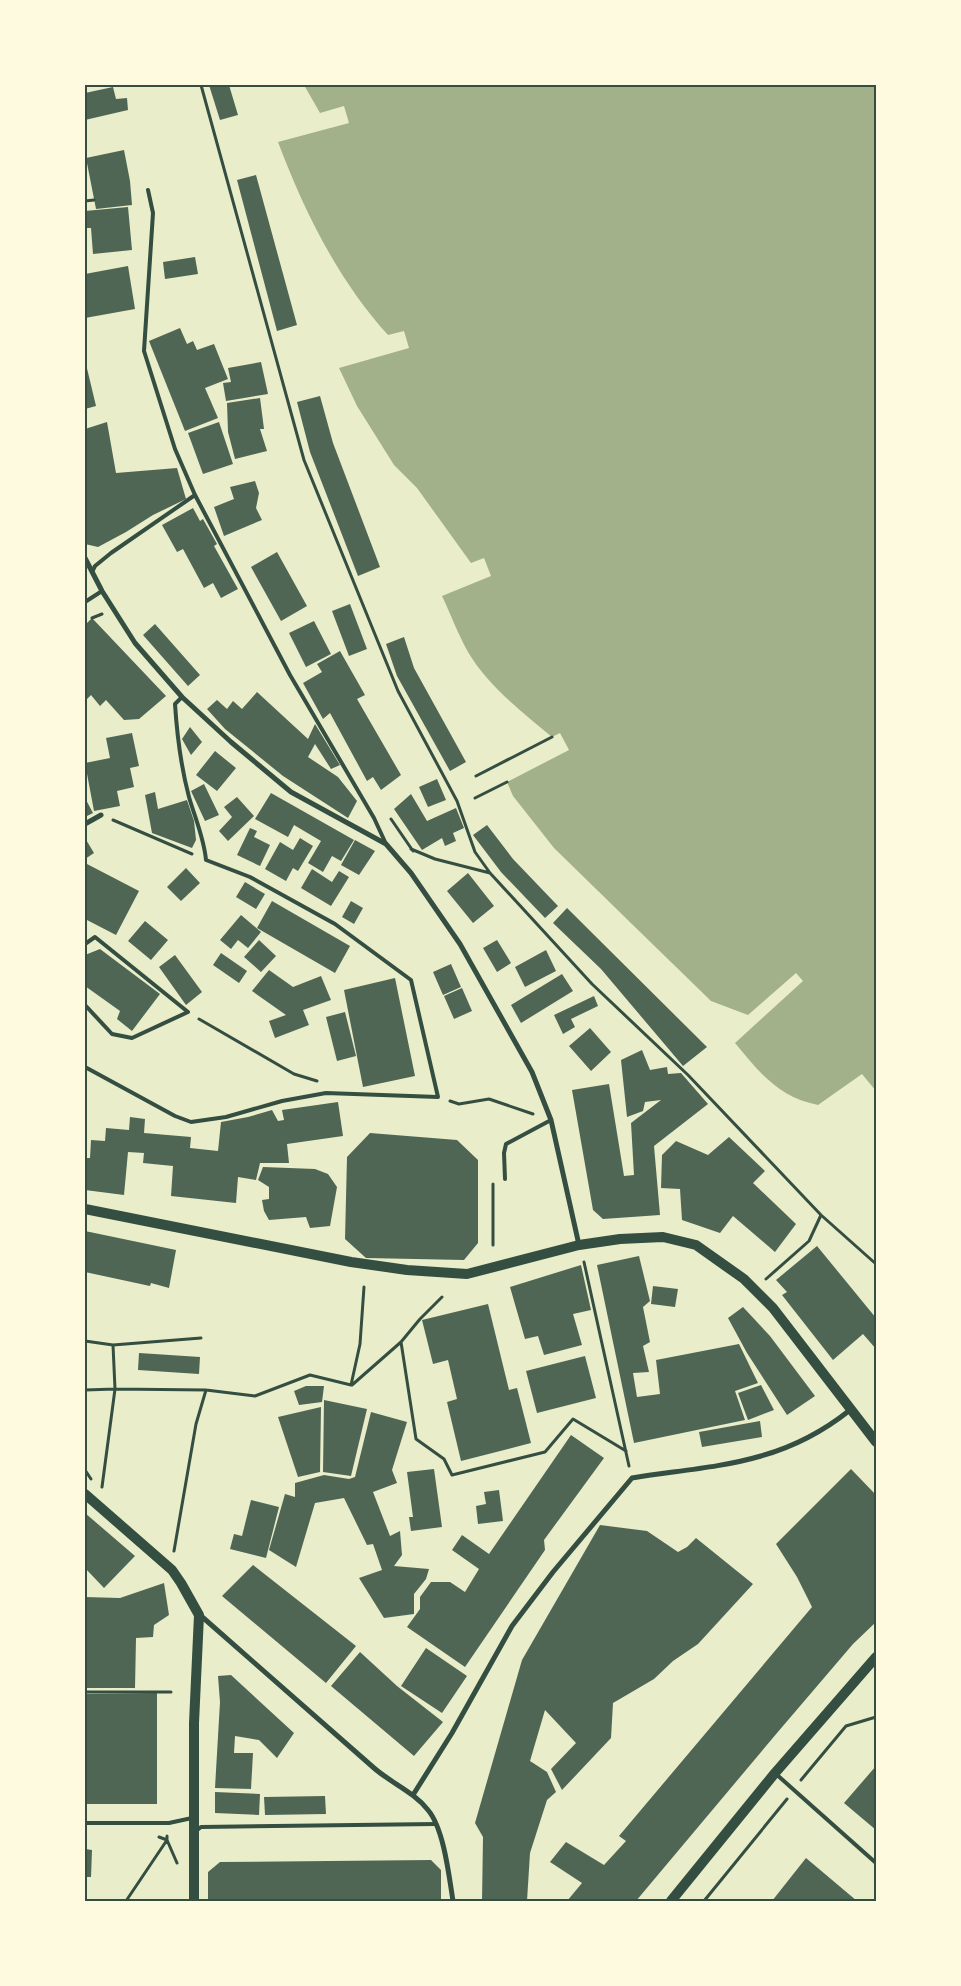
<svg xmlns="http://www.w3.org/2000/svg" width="961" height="1986" viewBox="0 0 961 1986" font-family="Lato,sans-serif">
<rect width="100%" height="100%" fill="#e9edc9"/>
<path fill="#a3b18a" d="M304,85H876V1091L862,1074L818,1105C778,1097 759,1072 735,1043L803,981L796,973L748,1015L711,1001L636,928L554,848L513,796L507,782L569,750L560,733L552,737C522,712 488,686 468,652C458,634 451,615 442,596L491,576L484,558L471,563L417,488L394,465L357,406L339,368L409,348L404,331L388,335C338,280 304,211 278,142L349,123L344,106L320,113Z"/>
<path fill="#4f6655" d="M209,85H229L238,115L220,120Z
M113,87L116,99L127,98L128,110L85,120V93Z
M124,150L130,181L132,205L96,209L86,158Z
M256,175L297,325L277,331L237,180Z
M128,207L132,250L93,254L91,228H85V211Z
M195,257L198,274L165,279L163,262Z
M128,266L135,309L85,318V274Z
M180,328L187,344L193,341L197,350L214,344L228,379L205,388L218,418L185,431L149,341Z
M85,360L96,406L85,409Z
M261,362L268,394L226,401L223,383L231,382L228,368Z
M320,396L333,443L380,567L358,576L310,452L297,402Z
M260,398L264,429H260L267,451L235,459L228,432L227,403Z
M107,422L116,473L177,468L186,499L153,515L126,532L98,547L85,544V429Z
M219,422L233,464L203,474L188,433Z
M255,481L259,493L256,508L262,520L224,536L214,507L234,499L230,487Z
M193,508L200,521L203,519L217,544L214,546L238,589L221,598L213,583L204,588L183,549L177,552L162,525Z
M277,552L307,606L281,621L251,567Z
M350,604L367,649L349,656L332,611Z
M92,618L166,696L139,719L124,720L106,700L100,706L91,695L85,701V625Z
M314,621L331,654L306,667L289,633Z
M155,624L200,675L188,686L143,635Z
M404,637L414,668L466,762L450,771L397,676L386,644Z
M340,651L365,695L357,699L401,775L381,790L373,777L367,781L330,713L323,719L303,683L322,672L317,664Z
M257,692L308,739L315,724L340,765L331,769L315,744L308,757L338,777L357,801L348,818L283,776L225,729L207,709L217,700L227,709L233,701L242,709Z
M190,727L202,742L191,755L182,739Z
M132,733L139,766L130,768L134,787L117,791L120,806L94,811L85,763L110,758L106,738Z
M215,751L236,768L217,791L196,775Z
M437,779L446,800L428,807L419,787Z
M204,784L219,815L205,821L191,791Z
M155,792L158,809L187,800L194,821L196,840L192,848L152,833L145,795Z
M271,793L354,840L341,861L332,856L323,872L308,863L321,841L294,825L288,837L255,819Z
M411,794L427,821L456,808L464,828L453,833L456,841L445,846L442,838L422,850L394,809Z
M237,797L254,816L228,841L219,831L232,817L224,807Z
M85,798L93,813L85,817Z
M487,825L513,859L558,906L545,918L501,872L473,835Z
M250,828L257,831L254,837L270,845L260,866L237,855Z
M85,838L94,853L85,859Z
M300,838L313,846L298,871L293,868L286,881L265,869L280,842L293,850Z
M355,840L375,851L359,875L341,865Z
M87,864L139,891L116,935L85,919V868Z
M186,868L200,883L181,901L167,887Z
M312,869L332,882L339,871L349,877L331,906L301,888Z
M468,873L494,906L473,923L447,891Z
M245,882L265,894L256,909L236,897Z
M272,901L350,946L335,973L257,928Z
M351,901L363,908L354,924L342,917Z
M567,908L707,1047L683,1066L601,969L553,923Z
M241,915L261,932L248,948L238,940L231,949L220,940Z
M145,921L168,940L151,960L128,941Z
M259,940L276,956L261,972L244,957Z
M497,940L511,963L497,972L483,948Z
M100,949L160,994L132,1031L117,1019L120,1011L85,986V955Z
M546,950L556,971L525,987L515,967Z
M221,953L247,971L239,983L213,965Z
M175,955L202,992L186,1005L159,967Z
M451,964L461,987L443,995L433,972Z
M269,970L293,987L321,976L331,1000L303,1010L309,1025L275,1038L269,1021L286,1015L252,991Z
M562,974L573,991L521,1023L511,1005Z
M395,978L415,1076L363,1087L344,990Z
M462,988L472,1011L454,1019L444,996Z
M594,996L598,1006L571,1019L575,1027L563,1034L554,1015Z
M345,1012L356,1056L337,1061L326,1017Z
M590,1028L611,1052L591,1071L569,1046Z
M642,1050L650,1070L667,1067L668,1074L681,1073L708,1104L654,1146L660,1215L603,1219L593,1210L572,1090L609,1084L624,1176L634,1175L631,1123L661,1100L645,1102L643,1111L627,1117L621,1060Z
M338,1102L343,1136L287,1144L289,1163H260L256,1180L238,1177L236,1203L171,1196L173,1166L143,1163L144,1153L128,1152L124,1195L85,1190V1158H90L91,1140L105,1141L106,1128L129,1130L130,1117L145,1119L144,1133L191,1137L190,1148L218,1151L221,1122L248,1117L272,1110L278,1121L284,1120L282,1110Z
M370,1133L457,1140L478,1160V1243L464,1260L366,1258L345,1239L347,1157Z
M729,1137L765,1171L753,1183L796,1224L775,1252L733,1216L720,1233L682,1220L680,1189L661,1188L662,1155L676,1141L708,1155Z
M263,1167L315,1169L328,1174L337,1187L330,1226L310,1228L306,1217L269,1220L264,1211L262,1200L269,1199V1187L258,1180Z
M85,1231L176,1250L169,1288L151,1283L150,1286L85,1272Z
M817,1246L876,1318V1349L863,1334L833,1360L782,1295L787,1292L776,1280Z
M639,1256L650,1301L643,1307L650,1342L643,1346L649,1372L633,1373L637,1397L660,1394L656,1360L739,1344L758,1383L735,1391L745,1420L634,1443L597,1265Z
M581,1265L591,1310L573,1314L582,1345L544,1355L538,1336L525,1339L510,1287Z
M653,1286L678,1289L675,1307L651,1304Z
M488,1304L509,1390L517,1388L531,1443L461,1461L447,1402L457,1399L448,1360L433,1364L422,1320Z
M743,1307L770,1336L815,1396L787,1415L747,1353L728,1318Z
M139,1353L200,1357L199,1374L138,1370Z
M585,1356L596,1398L537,1413L526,1371Z
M761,1385L774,1410L748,1420L738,1393Z
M306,1386H324L322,1402L299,1405L294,1391Z
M324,1400L367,1409L351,1476L323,1472Z
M321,1407L320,1472L298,1477L278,1417Z
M371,1412L407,1422L392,1470L397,1483L373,1492L390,1536L400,1531L402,1555L394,1566L429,1569L426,1579L414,1594V1614L384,1618L359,1578L382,1570L373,1544L367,1545L344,1498L315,1503L296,1567L269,1550L285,1494L295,1497V1483L324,1475L349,1479L355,1477Z
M760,1421L762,1437L702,1447L699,1432Z
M571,1435L604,1458L544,1540L545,1550L465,1667L407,1627L420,1609V1597L431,1582H450L465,1592L479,1569L452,1550L462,1535L489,1554Z
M434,1469L442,1527L411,1531L409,1517H413L407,1472Z
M851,1469L876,1495V1622L853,1644L777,1733L636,1901H567L582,1883L550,1862L566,1842L604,1865L626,1841L619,1836L812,1607L797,1577L776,1544Z
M499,1490L503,1521L478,1524L476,1506L486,1504L484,1492Z
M251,1500L279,1507L266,1558L230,1549L234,1534L242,1536Z
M85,1513L135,1556L104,1588L85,1568Z
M600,1525L647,1531L678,1552L687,1547L696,1538L753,1584L698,1644L673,1661L654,1679L613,1703L611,1738L562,1790L551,1769L576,1743L545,1710L530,1761L547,1772L556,1792L547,1800L530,1853L527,1901H482L483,1837L475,1823L522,1660Z
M253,1565L356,1646L326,1683L222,1596Z
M164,1583L169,1615L154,1625L153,1637L136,1638L135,1688H85V1597L120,1598Z
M426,1648L467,1676L442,1713L401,1686Z
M360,1652L397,1686L443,1722L414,1756L331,1686Z
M231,1675L294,1733L277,1758L259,1740L235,1736L234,1753H253L251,1789L215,1788L220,1702L218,1676Z
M157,1693V1804H85V1694Z
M876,1766V1830L844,1803Z
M215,1792L260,1794L259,1815L215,1813Z
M325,1796L326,1814L265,1815L264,1797Z
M85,1849L92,1850L91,1877H85Z
M806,1858L857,1901H772Z
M431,1860L441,1870V1901H208V1872L220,1862Z"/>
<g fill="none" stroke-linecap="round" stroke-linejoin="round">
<path stroke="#344e41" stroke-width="3" d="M201,85L304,460L398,691L457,801L475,852L490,873L592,984L688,1075L821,1215L876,1264
M85,201L94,200
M92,618L102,614
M476,776L552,737
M475,798L507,782
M391,819L413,851
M113,820L192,854
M411,849L435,859L490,873
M199,1019L294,1074L317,1081
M450,1101L459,1104L489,1099L533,1114
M493,1245V1184
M584,1262L629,1466
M766,1279L809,1241L821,1215
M85,1341L113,1345L201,1338
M401,1342L416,1439L444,1459L452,1475L545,1452L573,1419L626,1451
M352,1385L401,1342L420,1319L442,1297
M85,1390L115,1389L206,1390L255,1396L310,1375L351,1385L360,1344L364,1287
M85,1470L91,1479
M102,1487L115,1389L113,1345
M174,1551L196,1424L206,1390
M85,1692H171
M801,1780L846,1726L876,1717
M159,1837L167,1840L177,1863
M126,1901L167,1840V1836
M704,1901L787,1799"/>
<path stroke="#344e41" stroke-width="4" d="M148,190L153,213L144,351L175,449L195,495L290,675L374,818L386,844
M92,572L95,566L111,553L195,495
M85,602L102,591
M85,944L95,937L188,1012L132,1038L112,1034L85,1005
M85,1067L175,1116L191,1122L226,1117L282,1101L326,1093L438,1097L411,980L335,924L250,877L206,860C204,838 195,818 189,797C181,767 177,735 175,704L182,697
M505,1179L504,1153L506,1144L551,1120
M776,1774L876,1863
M85,1823H169L192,1818
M196,1831L201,1827L436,1824"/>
<path stroke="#344e41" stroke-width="5" d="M85,558L102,591L135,643L182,697L231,742L291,792L386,844L411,873L460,944L532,1072L551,1120L579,1245
M85,824L101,815
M200,1615C258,1666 316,1717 374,1768C391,1783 414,1792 428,1810C444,1829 449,1876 453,1901
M413,1795L452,1733L512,1626L553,1572L632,1478C674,1471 720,1468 761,1456C793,1447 825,1430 850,1410"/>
<path stroke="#344e41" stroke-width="10" d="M85,1209L351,1262L407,1270L467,1274L579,1245L620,1239L663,1237L696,1245L744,1279L773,1308L876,1442
M85,1494L172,1570L181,1583L199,1615L194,1723V1901
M671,1901L775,1773L876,1657"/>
</g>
<rect width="961" height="1986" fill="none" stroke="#fefae0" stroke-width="172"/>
<rect x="86" y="86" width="789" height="1814" fill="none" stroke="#344e41" stroke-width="2"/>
</svg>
